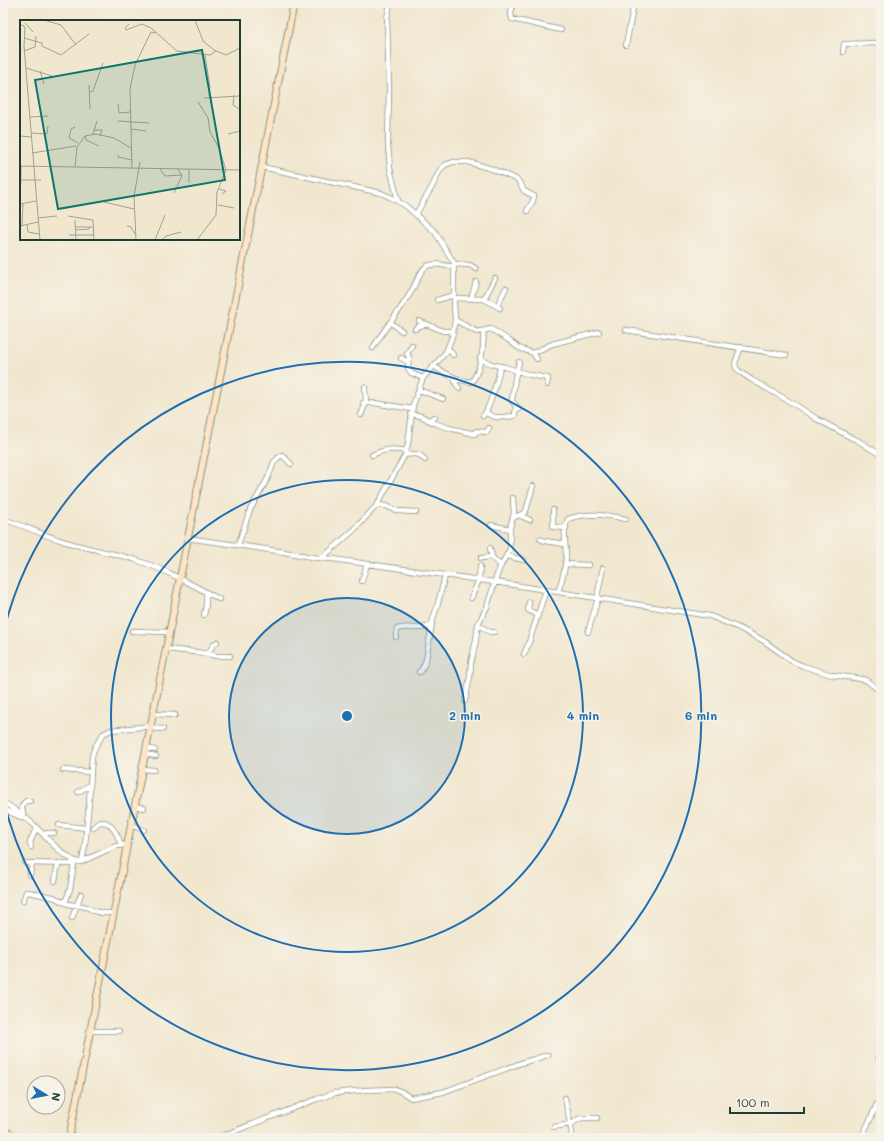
<svg xmlns="http://www.w3.org/2000/svg" width="884" height="1141" viewBox="0 0 884 1141" font-family="Mali,sans-serif">
<rect width="100%" height="100%" fill="#f7f3e8"/>
<filter id="ink" filterUnits="userSpaceOnUse"><feTurbulence type="fractalNoise" baseFrequency=".025" numOctaves="2"/><feDisplacementMap in="SourceGraphic" scale="8" xChannelSelector="R" yChannelSelector="G"/><feConvolveMatrix kernelMatrix="1 2 1 2 8 2 1 2 1" color-interpolation-filters="sRGB"/></filter>
<filter id="wash" filterUnits="userSpaceOnUse"><feTurbulence type="fractalNoise" baseFrequency=".012" numOctaves="4" result="noise"/><feDisplacementMap in="SourceGraphic" scale="16" xChannelSelector="R" yChannelSelector="G"/><feGaussianBlur stdDeviation="0.9" result="paint"/><feColorMatrix in="noise" values="0 0 0 0 0 0 0 0 0 0 0 0 0 0 0 0 0 1.4 0 .05"/><feComposite in="paint" operator="in"/></filter>
<g filter="url(#wash)">
<rect width="100%" height="100%" fill="#f1e7cf"/>
</g>
<g filter="url(#ink)">
<g fill="none" stroke-linecap="round" stroke-linejoin="round">
<defs>
<path id="street" d="M390,3L387,18L389,88L388,145L390,168L398,201
M513,3L511,13L512,19L561,30
M626,45L634,3
M843,52L844,44L881,43
M262,167L381,193L390,197L406,206L435,232L454,263V303L455,320L452,337L446,352L423,378L413,405L408,444L405,455L377,505L354,530L323,557L320,558
M416,214L432,187L440,170L445,165L453,162H468L492,169L516,179L519,182L522,187L524,191L534,196L533,201L527,211
M454,264L470,265L476,269
M454,298L484,299L500,308
M471,299L476,282
M484,299L495,278
M437,300L454,295
M497,306L506,288
M455,320L477,332L491,329L507,339L519,348L533,353L537,359
M419,321L443,331H453
M391,323L402,331
M415,329L419,326L427,324
M626,330L786,355
M412,345L407,354L409,357L408,368L411,373L423,378
M741,347L735,363L736,368L740,372L752,380L794,404L817,419L852,438L857,440L881,455
M373,348C384,328 400,312 411,292C415,286 420,269 427,266C436,262 445,266 454,267
M447,349L451,351L453,355
M533,353L552,344L599,332
M401,358L408,362
M480,358L484,361L495,365L505,367L530,375L548,378L547,385
M519,362L515,378L512,401L519,409
M433,366C445,373 458,381 472,382C480,370 485,346 483,331
M454,377L456,384L459,388
M419,390L443,399
M363,403H374L412,409
M486,412C494,420 504,417 514,416L515,415L516,406
M411,414L421,416L434,423L449,428L475,434
M361,415L366,403L365,387
M483,416C489,410 499,376 500,366
M428,420L435,417
M473,434L476,431L487,432L489,428
M372,455C384,449 394,448 406,451
M405,455C414,454 419,452 425,460
M377,505L386,506L398,511L416,512
M553,510V527L566,528
M519,515L530,520
M513,518L524,513L526,511L533,486
M3,519C22,525 39,533 57,539C84,549 113,552 139,561C168,571 193,585 219,599
M491,525L510,529
M187,538L278,551L318,558L333,559L501,583L710,616L739,628L764,641L792,661L803,666L832,675L855,678L866,680L881,692
M540,539L545,541L565,544
M238,545L250,510L268,478L274,462L278,458L282,455L291,464
M490,548L492,557
M507,556L524,560
M481,558L492,557L501,566
M565,564L589,565
M362,581L367,564
M558,592C562,580 566,569 566,556C566,543 562,531 568,519C588,512 607,515 626,519
M471,598L479,580L480,566
M529,602L528,610L538,615
M204,615L206,605V592
M478,625L490,632H494
M132,631L169,632
M588,632L598,598V592L603,568
M396,637L397,629C404,626 410,628 417,628C422,628 427,627 431,626
M166,649L204,653L216,656H230
M207,654C212,650 211,645 217,642
M524,654L528,645L546,590
M419,672L421,671L426,660L432,623L438,603L445,576
M465,701L470,677L471,663L476,640L478,624L487,607L496,578L500,567L510,549V528L514,513L513,498
M153,714L175,715
M150,728L163,729
M146,748L155,750
M145,754L156,756
M142,769L154,770
M63,770L91,772
M78,792L90,785
M3,802C13,808 24,816 33,824C42,833 69,864 81,862L116,846L127,845
M135,806L144,808
M3,809L25,819
M24,817C23,810 19,807 26,801H30
M59,825L86,828
M131,825L144,830
M93,828C106,812 117,832 121,845
M44,835L46,833H54
M31,847L30,842L35,831L38,829
M82,862L85,845L89,803L92,756L95,747L103,734L111,730L151,726
M25,863L71,864L76,862
M30,875L32,863
M55,881L58,863
M23,901L26,892H28L53,897L68,904L87,907L94,911L102,913H114
M65,903L70,889L74,864
M72,918L81,894
M91,1031H119
M881,1047C878,1053 877,1058 881,1063
M565,1098L572,1133L571,1138
M570,1126L578,1119L583,1118H597
M554,1127L570,1124
M3,1129L21,1138
M217,1138L317,1099L335,1093L365,1090L395,1089L402,1092L411,1098L443,1092L521,1063L548,1055
M861,1138L871,1118L881,1095"/>
<path id="secondary" d="M69,1138L294,3"/>
</defs>
<use href="#street" stroke="#889282" stroke-width="6"/>
<use href="#secondary" stroke="#889282" stroke-width="8"/>
<use href="#street" stroke="#fff" stroke-width="4.5"/>
<use href="#secondary" stroke="#fde5c5" stroke-width="6"/>
</g>
</g>
<circle cx="347" cy="716" r="118" fill="#1f6fb2" fill-opacity=".12"/>
<g fill="none" stroke="#1f6fb2" stroke-width="2">
<circle cx="347" cy="716" r="118"/>
<circle cx="347" cy="716" r="236"/>
<path d="M4 630A354 354 0 1 1 4 802"/>
</g>
<g transform="translate(20 20)">
<rect width="220" height="220" fill="#f1e7cf"/>
<path fill="none" stroke="#9da391" stroke-width="1" d="M24,0L41,5L56,25M175,0L183,21L194,30L206,35L220,28M5,3L13,12M0,4L5,7L4,26L20,220M109,4L105,8L106,10L122,4L131,8L157,31L190,35L196,31M4,18L22,23V26L41,35L69,14M4,31L15,27L16,16M185,35L190,67L189,76M6,48L32,56M20,51L24,64M69,65L70,89M70,72L73,71L83,43M214,75L213,85L219,89M184,78L220,76M98,84L99,93L110,92M10,97L28,96M98,101L129,103M55,107L51,109L49,118L58,123M111,109L126,111M74,110H82L80,116M0,111V116L11,117M11,113L27,114L28,106M73,114L77,101M208,114L220,111M65,116L66,120L79,126M12,133L56,126M98,135V137L112,140M0,146L220,150M55,147L57,127L65,116L76,114L94,118L111,128M112,148L110,69L115,45L131,12L136,13M140,149L145,156L162,155M169,149V163M2,160H21M1,163V146M199,169L206,171L202,174M154,173L162,156L158,149M84,182L114,189M0,184L16,181M198,185L214,188M48,196L73,200L74,220M18,198L37,196M55,200L56,220M7,205L8,212L19,214M0,206L18,202M2,206L3,184M107,206L111,207L115,214M56,207H74M56,210L69,209L70,207M49,215H74M116,220L114,176L120,142M135,220L145,195M142,220L146,216L161,212M177,220L196,195L197,172L206,150L199,128L190,112L188,98L178,82"/>
<path fill="#0f766e" fill-opacity="0.15" stroke="#0f766e" stroke-width="2" d="M182,30L205,160L38,189L15,60Z"/>
<rect width="220" height="220" fill="none" stroke="#1f3d34" stroke-width="2"/>
</g>
<circle cx="347" cy="716" r="6" fill="#1f6fb2" stroke="#f7f3e8" stroke-width="2"/>
<g font-size="12" text-anchor="middle" font-weight="bold" fill="#1f6fb2" stroke="#f7f3e8" stroke-width="3" stroke-linejoin="round" paint-order="stroke">
<text x="465" y="720">2 min</text>
<text x="583" y="720">4 min</text>
<text x="701" y="720">6 min</text>
</g>
<rect width="884" height="1141" fill="none" stroke="#f7f3e8" stroke-width="16"/>
<g transform="translate(46 1095) rotate(100)"><circle r="19" fill="#f7f3e8" stroke="#a1aaa0"/>
<path d="M0-3L7 15L0 10L-7 15Z" fill="#1f6fb2"/>
<text y="-6" font-size="11" font-weight="bold" text-anchor="middle" fill="#1f3d34">N</text>
</g>
<path d="M730 1107v6h74v-6" fill="none" stroke="#1f3d34" stroke-width="2"/>
<text x="736" y="1107" font-size="12" fill="#1f3d34" stroke="#f7f3e8" stroke-width="3" paint-order="stroke">100 m</text>
</svg>
